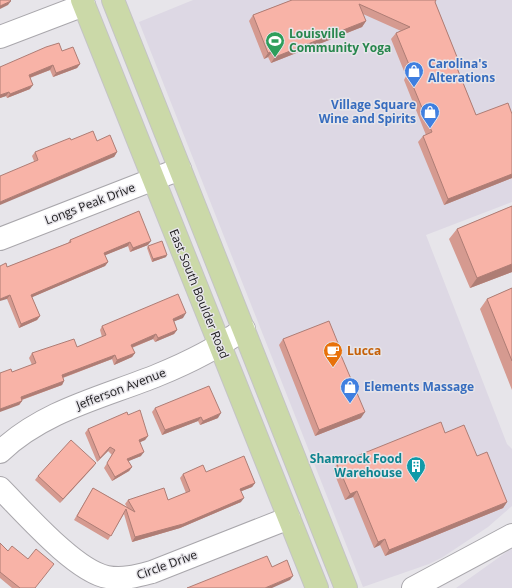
<svg xmlns="http://www.w3.org/2000/svg" width="512" height="588" viewBox="0 0 512 588" font-family="'Open Sans',sans-serif">
<rect width="100%" height="100%" fill="#e7e5ea"/>
<path fill="#ddd8e4" d="M193,0H512V202L426,235L507,444L512,449V506L488,527L443,557L429,564L363,587L139,22Z
M512,548V588H456Z"/>
<g fill="none" stroke-linecap="round" stroke-linejoin="round">
<defs>
<path id="minor" d="M0,37L84,5
M0,239L180,169
M0,452C44,410 104,397 158,375C190,362 216,349 244,329
M0,488C24,512 75,571 107,577C123,580 137,576 152,572L289,518
M413,588L512,535"/>
<path id="major" d="M82,0L317,588
M113,0L346,588"/>
</defs>
<use href="#minor" stroke="#a9a7ac" stroke-width="24"/>
<use href="#major" stroke="#c4c4c4" stroke-width="24"/>
<use href="#minor" stroke="#fff" stroke-width="22"/>
<use href="#major" stroke="#cbd9a8" stroke-width="22"/>
</g>
<path fill="#d59a90" d="M292,0L435,2L459,62L456,65L476,115L512,114V178L444,205L418,142L423,136L426,135L404,80L406,76L391,39L396,33L401,31L363,14L366,21L362,27L271,63L268,57L264,59L249,21L253,15Z
M62,51L80,64L77,68L53,77L50,70L30,78V89L7,98L6,96L0,98V67Z
M71,140L97,141L117,152L114,157L34,161L32,156L35,152Z
M512,206V272L470,288L449,239L457,229Z
M139,211L148,245L130,252L128,246L105,255L108,262L105,266L32,297L40,316L37,320L19,328L7,299V267L68,243L70,240Z
M148,246L166,257L152,262L147,248Z
M512,288V390L480,309L487,299Z
M183,318L174,321L177,330L174,334L155,342L153,339L132,348L135,353L132,357L114,365L112,359L63,378L64,381L62,385L22,400V401L19,405L12,372L32,365L29,358L32,353L77,347L102,337L100,330L102,326Z
M283,339L342,353L340,354L361,418L315,436L279,345Z
M155,408L218,418L200,425L198,421L162,435L152,412Z
M128,415L148,436L145,440L140,442L141,456L128,461L132,467L129,471L112,481L104,468L112,455L108,451L97,462L85,433L88,429Z
M445,433L477,456L507,502L503,508L385,556L380,545L374,548L353,497L345,500L333,470L337,464Z
M96,463L93,467L60,503L35,480L38,476Z
M206,472L255,483L252,487L241,491V502L180,528L132,542L124,514L108,540L74,520L93,488L127,507L125,504L128,500H168L186,493L180,478L183,474Z
M0,543L36,588H12L0,578Z"/>
<path fill="#ae7d75" d="M11,1L8,5L0,9V6Z
M366,21L362,27L271,63L275,57Z
M273,51L268,57L264,59L268,53Z
M80,64L77,68L53,77L56,73Z
M53,65L50,70L26,79L29,75Z
M33,85L30,89L7,98L10,94Z
M9,92L6,96L0,98V95Z
M117,152L114,157L0,205V202Z
M512,174V178L444,205L448,199Z
M151,241L148,245L130,252L133,248Z
M130,242L128,246L101,257L104,253Z
M167,255L166,257L152,262L153,259Z
M108,262L105,266L28,299L31,295Z
M512,264V272L470,288L477,278Z
M10,295L7,299L0,301V299Z
M186,313L183,318L170,323L173,319Z
M40,316L37,320L19,328L21,324Z
M177,330L174,334L155,342L158,338Z
M156,334L153,339L128,349L131,345Z
M135,353L132,357L114,365L117,360Z
M115,355L112,359L59,379L62,375Z
M64,381L62,385L18,401L21,397Z
M22,401L19,405L0,412V409Z
M365,412L361,418L315,436L319,430Z
M221,413L218,418L200,425L203,421Z
M201,417L198,421L162,435L165,430Z
M148,436L145,440L136,444L139,440Z
M110,447L108,451L97,462L100,458Z
M144,452L141,456L124,463L127,459Z
M96,463L93,467L60,503L63,499Z
M132,467L129,471L112,481L115,477Z
M255,483L252,487L237,493L240,489Z
M357,491L353,497L345,500L350,494Z
M244,498L241,502L180,528L132,542L135,537Z
M507,502L503,508L385,556L389,550Z
M385,539L380,545L374,548L378,542Z
M293,576L290,580L272,588H265Z"/>
<path fill="#f8b3a7" stroke="#ae7d75" d="M0,0H10L11,1L0,6Z
M292,0H436L435,2L459,62L455,63L476,115L508,103L512,114V174L448,199L423,136L432,132L408,74L412,72L396,33L410,27L359,4L366,21L275,57L273,51L268,53L253,15Z
M59,43L62,51L73,47L80,64L56,73L53,65L29,75L33,85L10,94L9,92L0,95V67L46,47Z
M93,131L97,141L110,135L117,152L0,202V176L38,160L35,152L70,138L71,140Z
M512,206V264L477,278L457,229Z
M139,211L151,241L133,248L130,242L104,253L108,262L31,295L40,316L21,324L10,295L0,299V266L6,263L7,267L71,242L70,240Z
M162,241L167,255L153,259L148,246Z
M512,288V361L487,299Z
M178,294L186,313L173,319L177,330L158,338L156,334L131,345L135,353L117,360L115,355L62,375L64,381L21,397L22,401L0,409V373L11,369L12,372L36,363L32,353L74,339L77,347L106,335L102,326Z
M329,321L342,353H340L365,412L319,430L283,339Z
M209,386L221,413L203,421L201,417L165,430L155,408Z
M140,410L148,436L139,440L144,452L127,459L132,467L115,477L107,463L115,450L110,447L100,458L88,429L127,412L128,415Z
M441,422L445,433L464,425L477,456L487,452L507,502L389,550L385,539L378,542L357,491L350,494L337,464Z
M71,440L96,463L63,499L38,476Z
M244,456L255,483L240,489L244,498L183,524L135,537L126,509L111,536L77,516L93,488L135,512L128,500L164,488L168,500L190,491L183,474L203,465L206,472Z
M0,543L8,551L12,546L28,559L36,549L54,564L35,588H20L0,572Z
M267,556L272,567L287,560L293,576L265,588H187Z"/>
<defs>
<symbol id="stadium-pin" viewBox="-11 -11 22 30"><path d="M0 17L-7.5 6A9.5 9.5 0 1 1 7.5 6Z" fill="#2e9e5b" stroke="#e7e5ea"/><path d="M0-5a6.5 5 0 1 0 0 10a6.5 5 0 1 0 0-10ZM-3.5-1.8h7v3.6h-7Z" fill="#fff"/></symbol>
<symbol id="shop-pin" viewBox="-11 -11 22 30"><path d="M0 17L-7.5 6A9.5 9.5 0 1 1 7.5 6Z" fill="#3f7fe0" stroke="#e7e5ea"/><path d="M-5-2.5h2.3a2.7 3.5 0 0 1 5.4 0H5L5.5 6h-11ZM-1.5-2.5h3a1.5 2.3 0 0 0-3 0Z" fill="#fff"/></symbol>
<symbol id="cafe-pin" viewBox="-11 -11 22 30"><path d="M0 17L-7.5 6A9.5 9.5 0 1 1 7.5 6Z" fill="#e8710a" stroke="#e7e5ea"/><path d="M-5.5-4.5H6V0H3Q3 3.5 0 3.5H-2.5Q-5.5 3.5-5.5 0ZM3-3.2v2h1.7v-2ZM-6 4.5H4V6H-6Z" fill="#fff"/></symbol>
<symbol id="building-pin" viewBox="-11 -11 22 30"><path d="M0 17L-7.5 6A9.5 9.5 0 1 1 7.5 6Z" fill="#0f9aa8" stroke="#e7e5ea"/><path d="M-4-6H4V6H1V3H-1V6H-4ZM-2.5-4.3h1.7v1.8h-1.7ZM.8-4.3h1.7v1.8H.8ZM-2.5-1h1.7V.8h-1.7ZM.8-1h1.7V.8H.8Z" fill="#fff"/></symbol>
</defs>
<g fill-rule="evenodd">
<use href="#stadium-pin" x="264" y="30" width="22" height="30"/>
<use href="#shop-pin" x="403" y="60" width="22" height="30"/>
<use href="#shop-pin" x="419" y="101" width="22" height="30"/>
<use href="#cafe-pin" x="322" y="340" width="22" height="30"/>
<use href="#shop-pin" x="339" y="376" width="22" height="30"/>
<use href="#building-pin" x="405" y="455" width="22" height="30"/>
</g>
<g text-anchor="middle" stroke-width="3" stroke-linejoin="round" paint-order="stroke">
<g font-size="12" font-weight="bold" fill="#27864d" stroke="#e7e5ea" text-anchor="start">
<text x="289" y="38">Louisville<tspan x="289" dy="14">Community Yoga</tspan></text>
</g>
<g font-size="12" font-weight="bold" fill="#366cbe" stroke="#e7e5ea" text-anchor="start">
<text x="428" y="68">Carolina's<tspan x="428" dy="14">Alterations</tspan></text>
<text x="416" y="109" text-anchor="end">Village Square<tspan x="416" dy="14">Wine and Spirits</tspan></text>
<text x="364" y="391">Elements Massage</text>
</g>
<g font-size="12" fill="#1c1b1d" stroke="#e7e5ea">
<text transform="translate(90 204) rotate(-21)" y="4">Longs Peak Drive</text>
<text transform="translate(199 294) rotate(68)" y="4">East South Boulder Road</text>
<text transform="translate(121 389) rotate(-21)" y="4">Jefferson Avenue</text>
<text transform="translate(167 565) rotate(-20)" y="4">Circle Drive</text>
</g>
<g font-size="12" font-weight="bold" fill="#c56008" stroke="#e7e5ea" text-anchor="start">
<text x="347" y="355">Lucca</text>
</g>
<g font-size="12" font-weight="bold" fill="#0d838f" stroke="#e7e5ea" text-anchor="end">
<text x="402" y="463">Shamrock Food<tspan x="402" dy="14">Warehouse</tspan></text>
</g>
</g>
</svg>
